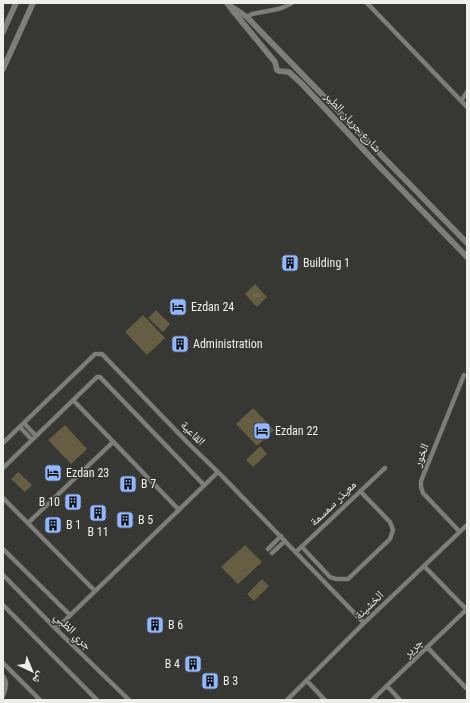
<svg xmlns="http://www.w3.org/2000/svg" width="470" height="703" viewBox="0 0 470 703" font-family="'Roboto Condensed','Noto Naskh Arabic',sans-serif">
<defs>
<pattern id="grass-tufts" width="24" height="20" patternUnits="userSpaceOnUse"><rect width="24" height="20" fill="#655e43"/><path d="M3 7l-1-3M5 7V3M7 7l1-3M15 17l-1-3M17 17v-4M19 17l1-3" fill="none" stroke="#7b755e"/></pattern>
</defs>
<rect width="100%" height="100%" fill="#373733"/>
<path fill="url(#grass-tufts)" d="M255,284L267,297L257,307L245,294Z"/>
<path fill="#655e43" d="M156,310L170,324L163,332L148,318Z
M143,315L165,338L147,355L125,332Z
M253,408L274,430L257,446L236,424Z
M65,425L87,449L71,464L48,440Z
M260,446L267,454L253,467L246,460Z
M18,472L32,485L25,492L11,479Z
M245,545L262,562L238,584L221,567Z
M262,579L269,586L254,601L247,594Z"/>
<g fill="none" stroke-linecap="round" stroke-linejoin="round">
<defs>
<path id="street" d="M367,3L467,107
M247,17L252,14L278,9L284,7L292,3
M461,101L467,92
M73,400L179,510
M24,423L36,436
M20,427L32,440
M3,443L95,354H102L188,443L223,477L364,623
M3,468L97,377H100L204,485
M3,498L95,591
M28,523L113,442
M460,532L423,493L421,487V481L464,375
M302,547L330,577L336,579H348L390,539L393,530L390,522L360,491
M3,549L70,615
M268,549L281,536
M296,552L385,468
M272,553L285,541
M424,566L467,610
M3,575L56,629L129,700
M3,605L97,700
M56,629L218,472
M427,647L467,689
M3,663L40,700
M3,676C8,683 6,688 3,696
M307,681L325,700
M387,686L400,700
M287,700L364,623L467,525
M372,700L467,609"/>
<path id="secondary" d="M227,3L233,11L275,62L277,70L279,71L289,72L301,83L378,165L467,257
M232,7L247,17L265,36L467,243
M3,32L16,3
M3,69L33,3"/>
</defs>
<use href="#street" stroke="#555451" stroke-width="5"/>
<use href="#secondary" stroke="#555451" stroke-width="6"/>
<use href="#street" stroke="#7d7d79" stroke-width="4"/>
<use href="#secondary" stroke="#7d7d79" stroke-width="5.5"/>
</g>
<defs>
<symbol id="building-square" viewBox="-11 -11 22 22"><rect x="-9" y="-9" width="18" height="18" rx="4" fill="#93b7fd" stroke="#373733"/><path d="M-4-6H4V6H1V3H-1V6H-4ZM-2.5-4.3h1.7v1.8h-1.7ZM.8-4.3h1.7v1.8H.8ZM-2.5-1h1.7V.8h-1.7ZM.8-1h1.7V.8H.8Z" fill="#111"/></symbol>
<symbol id="hotel-square" viewBox="-11 -11 22 22"><rect x="-9" y="-9" width="18" height="18" rx="4" fill="#93b7fd" stroke="#373733"/><path d="M-6-4.5h1.5V1H6V5H4.5V3h-9V5H-6ZM-4 0a1.8 1.8 0 1 1 3.6 0ZM.5 0V-2.5h3Q6-2.5 6 0Z" fill="#111"/></symbol>
</defs>
<g fill-rule="evenodd">
<use href="#building-square" x="280" y="253" width="20" height="20"/>
<use href="#hotel-square" x="168" y="297" width="20" height="20"/>
<use href="#building-square" x="170" y="334" width="20" height="20"/>
<use href="#hotel-square" x="252" y="421" width="20" height="20"/>
<use href="#hotel-square" x="43" y="463" width="20" height="20"/>
<use href="#building-square" x="118" y="474" width="20" height="20"/>
<use href="#building-square" x="63" y="492" width="20" height="20"/>
<use href="#building-square" x="88" y="503" width="20" height="20"/>
<use href="#building-square" x="115" y="510" width="20" height="20"/>
<use href="#building-square" x="43" y="515" width="20" height="20"/>
<use href="#building-square" x="145" y="615" width="20" height="20"/>
<use href="#building-square" x="183" y="654" width="20" height="20"/>
<use href="#building-square" x="200" y="671" width="20" height="20"/>
</g>
<g text-anchor="middle" stroke-width="3" stroke-linejoin="round" paint-order="stroke">
<g font-size="12" fill="#eeeeeb" stroke="#373733">
<text transform="translate(353 122) rotate(47)" y="4">شارع جريان الطير</text>
<text transform="translate(193 433) rotate(46)" y="4">القاعية</text>
<text transform="translate(421 455) rotate(-68)" y="4">الخور</text>
<text transform="translate(333 503) rotate(-44)" y="4">معيذر سمسمة</text>
<text transform="translate(369 605) rotate(-44)" y="4">الخشينة</text>
<text transform="translate(73 631) rotate(45)" y="4">جري الظبي</text>
<text transform="translate(413 648) rotate(-44)" y="4">جرير</text>
</g>
<g font-size="12" fill="#eeeeeb" stroke="#373733" text-anchor="start">
<text x="303" y="267">Building 1</text>
<text x="191" y="311">Ezdan 24</text>
<text x="193" y="348">Administration</text>
<text x="275" y="435">Ezdan 22</text>
<text x="66" y="477">Ezdan 23</text>
<text x="141" y="488">B 7</text>
<text x="60" y="506" text-anchor="end">B 10</text>
<text x="138" y="524">B 5</text>
<text x="66" y="529">B 1</text>
<text x="98" y="536" text-anchor="middle">B 11</text>
<text x="168" y="629">B 6</text>
<text x="180" y="668" text-anchor="end">B 4</text>
<text x="223" y="685">B 3</text>
</g>
</g>
<rect width="470" height="703" fill="none" stroke="#eeeeeb" stroke-width="8"/>
<g transform="translate(32 671) rotate(136)" stroke="#373733" stroke-width="3" paint-order="stroke">
<path d="M0-3L7 15L0 10L-7 15Z" fill="#eeeeeb"/>
<text y="-6" font-size="11" font-weight="bold" text-anchor="middle" fill="#eeeeeb">ش</text>
</g>
</svg>
